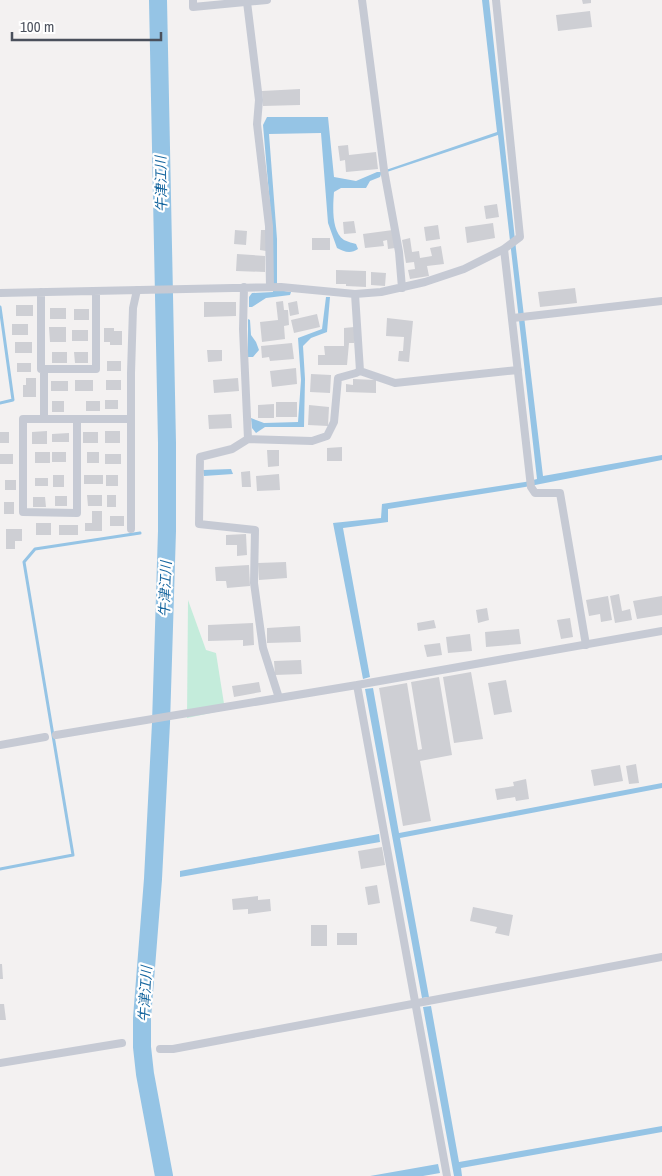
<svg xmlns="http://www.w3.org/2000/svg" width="662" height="1176" viewBox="0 0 662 1176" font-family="'Archivo Narrow','Noto Sans JP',sans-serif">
<rect width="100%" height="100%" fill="#f3f1f1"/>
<path fill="#c4ecdb" d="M188,600L206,650L216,653L225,710L187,718Z"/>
<path fill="#95c4e5" d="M482,0H489L516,249L543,476L662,455V460L525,487L388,509V522L343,528L370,677L363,679L333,523L381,518L382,504L525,482L537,479L498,135L381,174L380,177L370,181L366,188H341L334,192C333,206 331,231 344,240C348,242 353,243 356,244L358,249C351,254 344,252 337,248L328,223L321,133L269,134L277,239V290L291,292L290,295L266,298L252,307H249V297L252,293L273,292V240L263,125L267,117H328L334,177L356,181L377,172H380L497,132Z
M326,297H330L327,332L311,338L303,346L305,379L304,427H265L256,433L252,428L251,418L264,423L298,422L301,380L298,338L322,329Z
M248,319L250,320L251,335L256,342L259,350L253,357H248Z
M231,469L233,474L204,476L203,470Z
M373,688L399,833L662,783V788L400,838L429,997L422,998L365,689Z
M379,834L380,842L180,877V871Z
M431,1006L459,1162L662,1126V1132L461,1168L462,1176H454L423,1007Z
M438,1164L440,1173L423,1176H370Z"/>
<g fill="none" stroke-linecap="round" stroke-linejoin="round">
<path stroke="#95c4e5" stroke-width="3" d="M0,307L13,400L0,403
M0,869L73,855L24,562L35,549L140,533"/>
<path stroke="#95c4e5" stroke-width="18" d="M158,0L167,443V531L161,723L153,879L142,1018V1047L145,1074L164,1176"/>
</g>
<path fill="#cecfd4" d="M582,0H591V3L583,4Z
M590,11L592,27L558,31L556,15Z
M300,89V105L263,106L262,91Z
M348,145L349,155L376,152L378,169L346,172L345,160L340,161L338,146Z
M497,204L499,217L486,219L484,206Z
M354,221L356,233L344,234L343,222Z
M493,223L495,238L467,243L465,227Z
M438,225L440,239L426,241L424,227Z
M235,230L247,231L246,245L234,244Z
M261,230H267L266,251L260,250Z
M393,230L395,248L388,249L387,240L383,241L384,246L365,248L363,234Z
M312,238H330V250H312Z
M410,238L412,252L419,251L420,258L432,256L430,248L441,246L444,264L427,266L429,276L410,279L408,270L415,269L414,262L406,263L402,240Z
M237,254L265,256V272L236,271Z
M336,270L366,271V287L346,286V284H336Z
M371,272L386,273L385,286L371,285Z
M575,288L577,303L540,307L538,292Z
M283,301L284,310H288L289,325L284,326L285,339L262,342L260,322L278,320L276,302Z
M297,301L299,314L290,316L288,303Z
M204,302H236V316L204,317Z
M16,305H33V316H16Z
M50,308H66V319H50Z
M74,309H89V320H74Z
M317,314L320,327L294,333L291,320Z
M387,318L413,321L409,362L398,361L399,351H403L404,337L386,336Z
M12,324H28V335H12Z
M49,327H66V342H50Z
M354,327V343H349L347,365H318V355H325L324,346H344V328Z
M104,328H114V331H122V345H110V342H104Z
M72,330H88V341H72Z
M15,342H32V353H15Z
M292,343L294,359L270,361L269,357L262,358L261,346Z
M207,350H222V361L208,362Z
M52,352H67V363H52Z
M74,352H88V363H75Z
M107,361H121V371H107Z
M17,363H31V372H17Z
M296,368L297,384L272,387L270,371Z
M311,374L331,375L330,393L310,392Z
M26,378H36V397H23V385H26Z
M238,378L239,391L214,393L213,380Z
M353,379L376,380V393L346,392V384L353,385Z
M75,380H93V391H75Z
M106,380H121V390H106Z
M51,381H68V391H51Z
M105,400H118V409H105Z
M52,401H64V412H52Z
M86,401H100V411H86Z
M276,402H297V417H276Z
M274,404V418H258V405Z
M309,405L329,407L328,426L308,425Z
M231,414L232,428L209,429L208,415Z
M47,431V444H32V432Z
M105,431H120V443H105Z
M0,432H9V443H0Z
M83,432H98V443H83Z
M69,433V442H52V434Z
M342,447V461H327V448Z
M267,450H279V466L268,467Z
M35,452H50V463H35Z
M52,452H66V462H52Z
M87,452H99V463H87Z
M0,454H13V464H0Z
M105,454H121V464H105Z
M250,471L251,487H242L241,472Z
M279,474L280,490L257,491L256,476Z
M53,475H64V487H53Z
M84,475H103V484H84Z
M106,475H118V486H106Z
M35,478H48V486H35Z
M5,480H16V490H5Z
M87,495H102V506H88Z
M107,495H116V507H107Z
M55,496H67V506H55Z
M33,497H45L46,507H33Z
M4,502H14V514H4Z
M92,511H102V531H85V523H92Z
M110,516H124V526H110Z
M36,523H51V535H36Z
M59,525H78V535H59Z
M6,529H22V541H15V549H6Z
M246,534L247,555L237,556V545H226V535Z
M286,562L287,578L259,580L258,563Z
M249,565L250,586L227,588L226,581H216L215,567Z
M619,594L622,611L630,609L632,620L615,623L610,596Z
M608,596L612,620L601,622L600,614L589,616L586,600Z
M662,596V615L637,619L633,601Z
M487,608L489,620L478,623L476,610Z
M570,618L573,637L561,639L557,620Z
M434,620L436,628L418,631L417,623Z
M253,623L254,645L243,646V640L208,641V625Z
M300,626L301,642L267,643V628Z
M519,629L521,644L486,647L485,632Z
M470,634L472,651L448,653L446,637Z
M440,643L442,655L427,657L424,645Z
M301,660L302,674L275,675L274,661Z
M471,672L483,739L454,743L443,677Z
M439,677L452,755L420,761L431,821L403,826L379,688L407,683L418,750L422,749L411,682Z
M506,680L512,712L494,715L488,683Z
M259,682L261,692L234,697L232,686Z
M636,764L639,783L629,784L626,766Z
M620,765L623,781L594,786L591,770Z
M526,779L529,799L516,801L515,797L497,800L495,789L514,786L513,782Z
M382,847L385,865L361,869L358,851Z
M377,885L380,903L368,905L365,887Z
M258,896V900L270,899L271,911L248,914V909L233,910L232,899Z
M473,907L513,915L509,936L495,933L497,927L470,921Z
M311,925H327V946H311Z
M337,933H357V945H337Z
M0,964H2L3,979H0Z
M0,1004H4L6,1020H0Z"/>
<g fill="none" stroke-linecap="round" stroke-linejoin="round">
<path stroke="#c6cad4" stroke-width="8" d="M193,0V7L267,0
M362,0L384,170L399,252L402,288
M247,2L259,100L257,124L269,226L270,287
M504,249L531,487L535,493H560L586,645
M244,287L243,329L248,439L232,449L200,457L199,524L255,530L254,583L263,648L279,698
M41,292V369H44V419
M0,293L281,287L355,294L381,292L425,282L464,269L504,249L520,237L496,0
M355,294L360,371L395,383L518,370
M513,318L662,301
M44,369H96V291
M77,419V513L23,512V419H131
M248,439L312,441L327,436L334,422L338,378L356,373L360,371
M131,529V373L133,308L137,290
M357,685L447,1176
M56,735L357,685L662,631
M0,745L45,737
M160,1049H173L662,957
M0,1063L122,1043"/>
</g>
<g text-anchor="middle" stroke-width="4.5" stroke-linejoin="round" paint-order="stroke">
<g font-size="14" font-style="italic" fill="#1968a0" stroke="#fff">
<text transform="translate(161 184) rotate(-91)" y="5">牛津江川</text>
<text transform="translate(165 589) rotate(-88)" y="5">牛津江川</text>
<text transform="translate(145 994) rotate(-87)" y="5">牛津江川</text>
</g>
</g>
<path d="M12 32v8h149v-8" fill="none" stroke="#4a505c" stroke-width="2.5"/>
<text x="20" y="32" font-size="15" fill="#4a505c" stroke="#ffffff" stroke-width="4" paint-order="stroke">100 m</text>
</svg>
